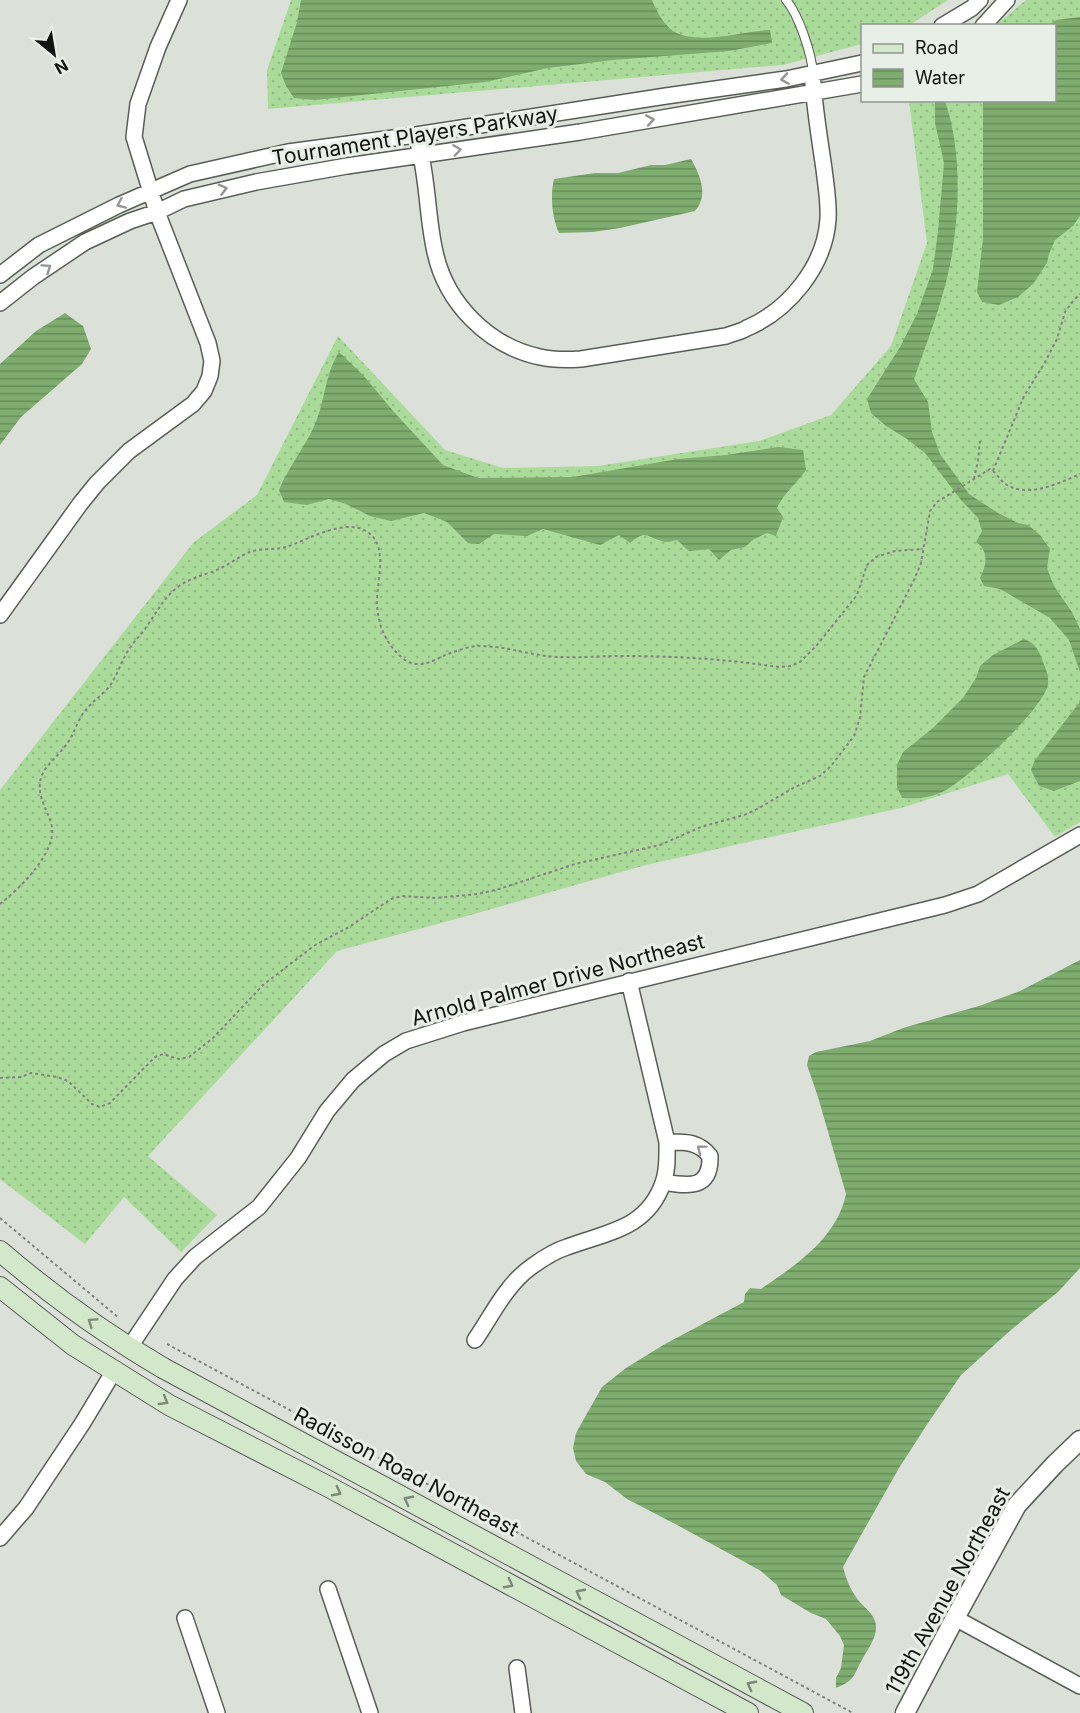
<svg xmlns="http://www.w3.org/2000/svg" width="1080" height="1713" viewBox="0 0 1080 1713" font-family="Inter,sans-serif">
<defs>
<pattern id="grass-dots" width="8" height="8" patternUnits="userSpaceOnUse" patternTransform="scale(1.5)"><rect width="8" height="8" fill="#abdb9b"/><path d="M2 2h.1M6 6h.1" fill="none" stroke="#92bb84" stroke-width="1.8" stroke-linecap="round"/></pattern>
<pattern id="water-rules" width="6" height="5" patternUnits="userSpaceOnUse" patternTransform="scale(1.5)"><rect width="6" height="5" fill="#7ead6f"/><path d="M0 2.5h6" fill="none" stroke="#668c5a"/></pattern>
</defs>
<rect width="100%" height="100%" fill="#dbe1d9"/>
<path fill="url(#grass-dots)" d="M291,0H948L910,25L862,26V44L783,65L268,109L267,70Z
M1026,0H1080V822L1055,837L1008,774L901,808L646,865L467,916L337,951L148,1156L217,1215L181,1252L124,1197L85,1244L0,1179V790L194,542L257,495L338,336L445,450L503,468L598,466L759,441L831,415L891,346L927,243L909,101L1054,100V26L996,25Z"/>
<path fill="url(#water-rules)" d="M301,0H652C656,10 663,24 673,31C698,46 742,31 770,30L772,43L729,51L613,60L548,68L485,82L315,100L294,98L286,86L281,73L297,22Z
M1080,17V216L1073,226L1055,240L1049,254L1047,263L1033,284L1018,297L999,305L982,302L977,292L983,239V101L1054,100V26L1049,25L1056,20Z
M935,101H945C962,150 960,213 950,265C942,304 927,342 914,379L928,402L932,432L940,454L969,494L998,513L1018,523L1028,525L1040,535L1050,549L1047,568L1054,586L1072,612L1080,629V672L1069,640L1050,618L1000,589L984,586L980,578C987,565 989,551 976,542L982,531L978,518L961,500L925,453L907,439L886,426L871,413L867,399L900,347L917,314L933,269L938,231L944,163L935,123Z
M691,159C700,175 709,195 695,211L620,228L593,232L559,233C552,218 550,196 554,179L595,173H618L651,165H665Z
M65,313L83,326L91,349L82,364L21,417L0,445V364L36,331Z
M339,352L363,375L394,412L443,465L478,478L573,477L678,459L726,455L778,447L803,450L806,470C797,483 783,494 777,508L783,517L776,536L767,533L754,539L745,547L731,550L719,560L709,549L689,551L677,540C672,541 667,543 662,541C645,537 647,529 630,543L619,535L600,545L543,529L527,536L494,534L479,544L468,543L447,522L424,513L391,521L370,516L346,504L329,499L307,505L284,502L279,490C289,465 308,444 317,419C326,395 325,375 339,352Z
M1024,639C1036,643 1039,651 1043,662C1046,669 1049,676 1048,684C1044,709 969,777 946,790C931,798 919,799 902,798L897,787V765L903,752L933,728L963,698L976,678L980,666L993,655Z
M1080,699V781L1054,791L1039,786L1031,770L1035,760L1079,703Z
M1080,960V1268L1058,1292L1012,1329L961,1375L928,1423L899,1468L843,1567C846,1578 849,1587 856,1597C862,1607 877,1614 876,1628C876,1638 868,1649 863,1658C853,1675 856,1680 836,1688V1678L841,1668L844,1645L840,1636L826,1619L811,1613L781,1595L777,1585L761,1571L679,1526L627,1499L605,1482L586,1474L576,1461L573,1448L576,1433L602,1387L626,1368L665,1344L744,1302L745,1294L750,1288L761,1289C796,1265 837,1238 846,1194L818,1097L807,1065L809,1056L816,1052L870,1041L903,1028L982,1005L1020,991Z"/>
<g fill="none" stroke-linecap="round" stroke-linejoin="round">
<defs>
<path id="service" d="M786,0C799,15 812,55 813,74"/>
<path id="minor" d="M942,26L972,8L980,0
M983,26L1007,0
M419,147C428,181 427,217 435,252C446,303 488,346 540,357C553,360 567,360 581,359L726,336C733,333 741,332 747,328C789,310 825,266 828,219C829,203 826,186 824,169C820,141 815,112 813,83
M0,275L39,245L119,205L190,174L288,152L416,135L666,96L786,79L862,63
M0,303L33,277L85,242L130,221L157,212L184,199L256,182L347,166L580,132L862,84
M0,615L80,504L97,483L129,451L193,404L204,391L210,376L212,361L208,343L157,212L134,137L138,104L158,47L179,0
M664,1182C688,1186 711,1190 710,1156C698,1141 685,1142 667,1142
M475,1340C492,1315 506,1285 531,1267C542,1259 554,1251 567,1247C607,1232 647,1229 663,1183C668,1170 667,1155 667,1142L629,981
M129,1348L175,1279L195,1257L259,1207L298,1158L327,1111L353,1080L384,1054L406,1041L463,1023L945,905L978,894L1080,835
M0,1538L26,1508L82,1424L114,1371
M328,1589L370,1713
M185,1618L217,1713
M955,1618L1080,1686
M517,1668L523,1713"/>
<path id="tertiary" d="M905,1713L955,1618L1017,1505L1055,1464L1080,1440"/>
<path id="secondary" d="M0,1251C51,1295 105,1334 163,1368L803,1713
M0,1287L73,1345L169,1405L327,1486L748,1713"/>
</defs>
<use href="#service" stroke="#585d56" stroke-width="10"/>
<use href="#minor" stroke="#585d56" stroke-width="18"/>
<use href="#tertiary" stroke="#585d56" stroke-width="21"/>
<use href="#secondary" stroke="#585d56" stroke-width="22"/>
<path stroke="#80847f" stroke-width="2" stroke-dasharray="3 3" stroke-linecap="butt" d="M993,471L1024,396L1044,364L1057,339L1065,312L1073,301L1080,294
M974,479L978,461L980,441
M0,904C19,889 60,850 51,823C46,807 35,793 42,775C47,764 59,755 66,745C73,736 76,725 82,715C89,704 100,697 109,687C118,675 121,660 130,648C135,640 142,634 147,626C157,612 164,597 178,587C192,576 208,575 223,567C233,562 242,554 253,551C263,548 275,550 286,547C308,540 343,518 366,531C390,545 376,582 377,604C378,623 384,640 398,654C403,659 409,664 417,664C428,665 438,658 448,654C458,650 470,646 480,646C507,646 532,656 558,657C578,658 599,656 619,656C652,656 686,657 719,660C740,661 760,665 780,667L791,666L800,662L817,645L857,595L867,565L876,557L895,551L923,549
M0,1078L21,1077L31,1073L57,1077L68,1081L92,1104L100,1107L110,1103L155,1057L163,1054L179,1059L189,1057L213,1038L263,985L315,945L349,927L391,899L402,896L435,898L478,894L499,889L575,864L660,845L701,827L747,814L759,808L795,787L820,776L831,766L854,736L860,718L864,677L914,580L921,563L930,511L937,502L990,469C997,473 1000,481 1007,485C1028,498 1060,483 1080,474
M0,1218L119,1318
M167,1344L853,1713"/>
<use href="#service" stroke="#fff" stroke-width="8"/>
<use href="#minor" stroke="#fff" stroke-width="15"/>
<use href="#tertiary" stroke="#fff" stroke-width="18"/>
<use href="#secondary" stroke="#d3e8cb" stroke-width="20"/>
</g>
<defs><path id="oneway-chevron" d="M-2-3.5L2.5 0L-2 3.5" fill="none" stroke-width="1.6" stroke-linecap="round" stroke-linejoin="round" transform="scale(1.5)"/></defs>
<g stroke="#949594">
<use href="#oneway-chevron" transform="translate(785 79) rotate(171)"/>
<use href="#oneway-chevron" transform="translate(650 120) rotate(-10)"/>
<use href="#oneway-chevron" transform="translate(457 150) rotate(-8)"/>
<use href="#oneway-chevron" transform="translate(223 189) rotate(-14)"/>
<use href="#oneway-chevron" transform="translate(121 204) rotate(156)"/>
<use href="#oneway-chevron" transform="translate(47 268) rotate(-34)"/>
<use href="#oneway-chevron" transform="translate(701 1149) rotate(-143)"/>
</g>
<g stroke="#7c8977">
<use href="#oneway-chevron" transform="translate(92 1322) rotate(-145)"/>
<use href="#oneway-chevron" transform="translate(164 1401) rotate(30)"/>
<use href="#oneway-chevron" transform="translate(337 1492) rotate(28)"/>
<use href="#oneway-chevron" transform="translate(408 1500) rotate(-152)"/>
<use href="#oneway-chevron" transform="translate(509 1584) rotate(28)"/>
<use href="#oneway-chevron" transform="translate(580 1593) rotate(-152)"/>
<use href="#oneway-chevron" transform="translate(751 1685) rotate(-152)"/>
</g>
<g text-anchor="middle" stroke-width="6" stroke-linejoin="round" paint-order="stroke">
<g font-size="21" fill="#121411" stroke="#e8efe6">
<text transform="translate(415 136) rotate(-9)" y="7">Tournament Players Parkway</text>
<text transform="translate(558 980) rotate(-15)" y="7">Arnold Palmer Drive Northeast</text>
<text transform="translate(406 1472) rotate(28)" y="7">Radisson Road Northeast</text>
<text transform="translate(948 1591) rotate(-61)" y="7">119th Avenue Northeast</text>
</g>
</g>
<rect x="861" y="24" width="195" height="78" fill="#e8efe6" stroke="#929791" stroke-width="1.5"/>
<rect x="873" y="44" width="30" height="9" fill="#d3e8cb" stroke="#929791" stroke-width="1.5"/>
<text x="915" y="54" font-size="18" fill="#121411">Road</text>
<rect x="873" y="69" width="30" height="18" fill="url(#water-rules)" stroke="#929791" stroke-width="1.5"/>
<text x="915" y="84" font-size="18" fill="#121411">Water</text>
<g transform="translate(54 54) rotate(150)" stroke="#e8efe6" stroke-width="4.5" paint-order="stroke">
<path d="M0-4.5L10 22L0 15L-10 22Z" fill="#121411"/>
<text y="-9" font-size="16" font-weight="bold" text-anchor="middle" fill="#121411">N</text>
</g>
</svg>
